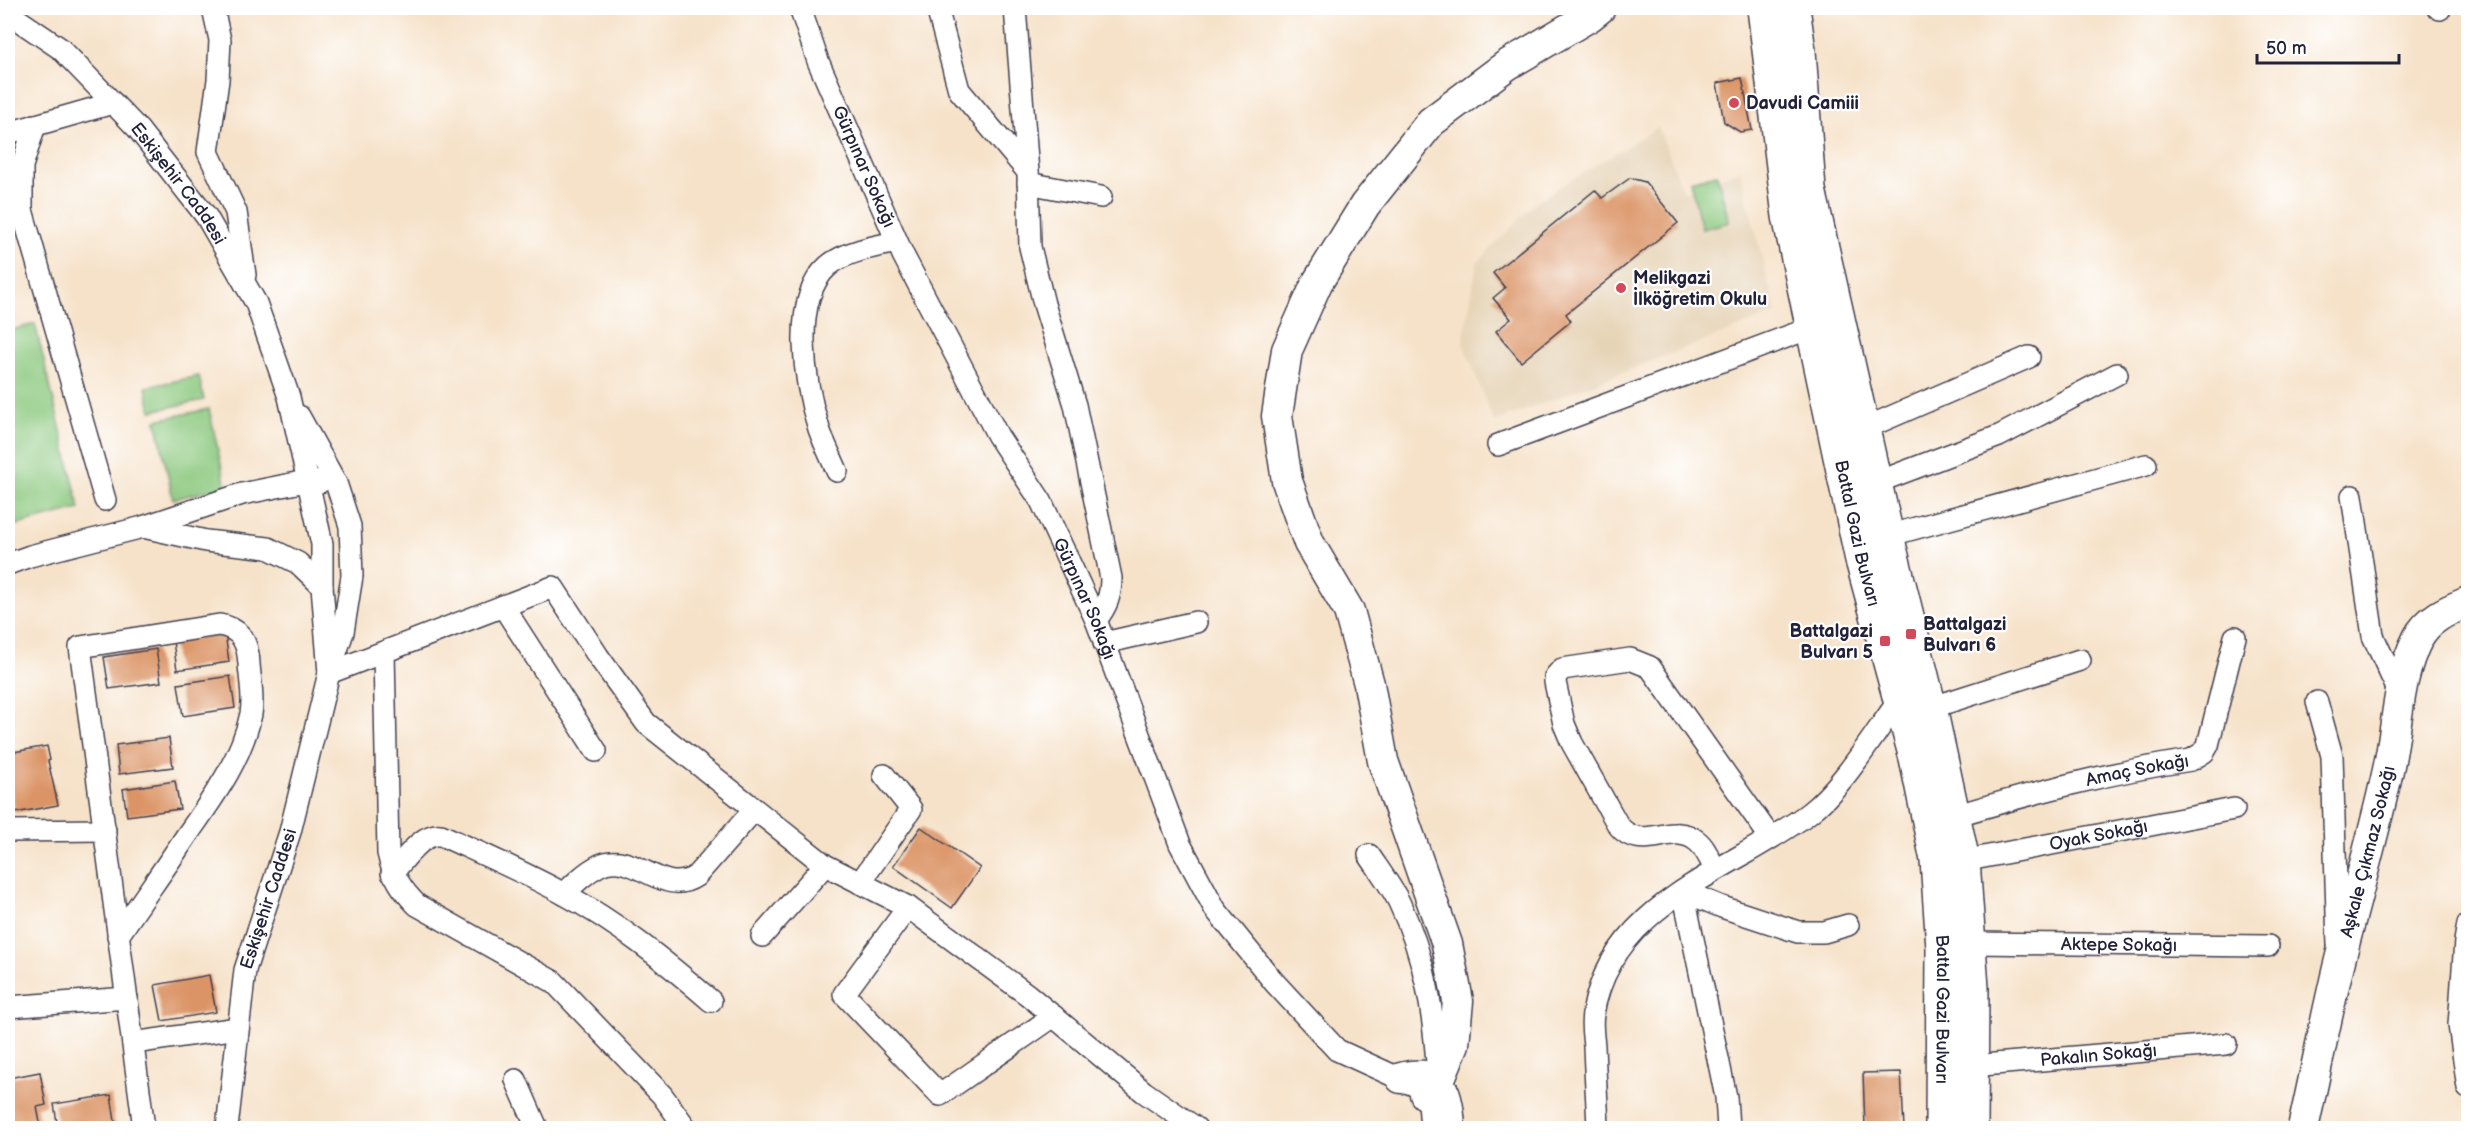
<svg xmlns="http://www.w3.org/2000/svg" width="2476" height="1136" viewBox="0 0 2476 1136" font-family="'Balsamiq Sans',sans-serif">
<rect width="100%" height="100%" fill="#fff"/>
<filter id="ink" filterUnits="userSpaceOnUse"><feTurbulence type="fractalNoise" baseFrequency=".0167" numOctaves="2"/><feDisplacementMap in="SourceGraphic" scale="12" xChannelSelector="R" yChannelSelector="G"/><feConvolveMatrix kernelMatrix="1 2 1 2 8 2 1 2 1" color-interpolation-filters="sRGB"/></filter>
<filter id="wash" filterUnits="userSpaceOnUse"><feTurbulence type="fractalNoise" baseFrequency=".008" numOctaves="4" result="noise"/><feDisplacementMap in="SourceGraphic" scale="24" xChannelSelector="R" yChannelSelector="G"/><feGaussianBlur stdDeviation="1.35" result="paint"/><feColorMatrix in="noise" values="0 0 0 0 0 0 0 0 0 0 0 0 0 0 0 0 0 1.4 0 .05"/><feComposite in="paint" operator="in"/></filter>
<g filter="url(#wash)">
<rect width="100%" height="100%" fill="#f6e2c9"/>
<path fill="#e6d4b7" d="M1658,127L1684,192L1740,170L1776,313L1494,422L1463,343L1477,263L1537,201Z"/>
<path fill="#8bc87e" stroke="#56755c" stroke-width="1.5" d="M1717,174L1729,222L1702,229L1690,181Z
M35,324L80,509L8,527V331Z
M199,376L204,400L151,411L146,387Z
M209,409L226,487L173,499L156,420Z"/>
<g id="blocks">
<path fill="#db9466" d="M1742,78L1752,130L1740,132L1724,122L1717,83Z
M1630,178L1645,182L1678,223L1566,314L1571,321L1521,362L1496,331L1511,319L1493,298L1505,288L1493,273L1595,190L1602,198Z
M225,633L229,662L177,670L173,641Z
M156,649L161,682L109,689L104,657Z
M230,676L235,708L183,716L178,684Z
M169,738L173,767L119,774L116,745Z
M47,746L50,760L48,761L58,805L15,813L8,770V753Z
M175,781L180,809L127,816L123,789Z
M921,827L980,868L952,908L893,866Z
M209,975L216,1012L162,1021L155,985Z
M40,1072L46,1105L37,1107L41,1128H8V1078Z
M1901,1072L1904,1128H1865L1863,1073Z
M111,1095L116,1128H58L54,1104Z"/>
</g>
</g>
<g filter="url(#ink)">
<use href="#blocks" fill-opacity="0" stroke="#423f50" stroke-width="1.5"/>
<g fill="none" stroke-linecap="round" stroke-linejoin="round">
<defs>
<g id="street">
<path d="M213,8L220,40L218,80L208,152L236,212L245,275"/>
<path id="s1" d="M800,8L818,61L903,255L998,436L1041,501L1096,620L1180,844L1215,909L1274,982L1337,1050L1418,1087L1429,1103L1431,1128"/>
<path d="M937,8L959,90L1028,172"/>
<path d="M1015,8L1028,172L1030,247L1044,304L1075,405L1111,578C1111,595 1107,606 1096,620"/>
<path d="M2438,8L2440,9"/>
<path id="s2" d="M8,13L61,49L138,129L206,216L256,303L289,397L322,544V586L329,673"/>
<path d="M35,125L22,166V210L105,500"/>
<path d="M8,133L113,103"/>
<path d="M1028,183L1101,197"/>
<path d="M1863,429L2029,357"/>
<path d="M1498,445L1813,327"/>
<path d="M837,471C831,457 824,443 819,429C805,385 790,300 828,266C844,252 876,246 897,242"/>
<path d="M1875,483L1999,436L2117,374"/>
<path d="M2352,496L2373,636L2400,695"/>
<path d="M143,527L206,541L268,548L298,563L322,586"/>
<path d="M1887,536L2146,465"/>
<path d="M8,564L30,556L143,527L242,494L306,481L320,482"/>
<path d="M503,606L596,751"/>
<path d="M1104,643L1196,622"/>
<path d="M384,652L388,853C393,876 401,889 417,905L554,982L662,1095L686,1128"/>
<path d="M329,673L553,587L598,656L646,723L825,865L908,907L1028,995L1144,1092L1196,1128"/>
<path d="M2317,702L2332,756L2338,945"/>
<path d="M1930,708L2080,660"/>
<path id="s3" d="M1954,816C2033,793 2110,772 2191,760L2204,752L2208,745L2235,637"/>
<path d="M8,831L105,830"/>
<path d="M1369,855C1379,870 1391,886 1399,902C1426,959 1434,1014 1438,1077"/>
<path id="s4" d="M1963,861L2234,809"/>
<path d="M1715,869C1710,860 1705,847 1697,841C1673,820 1641,855 1618,825L1572,743L1564,724L1555,682V677L1562,669L1630,659L1650,667L1770,837"/>
<path d="M392,873C404,861 422,832 441,835C482,854 524,872 564,894C618,923 665,961 711,1001"/>
<path d="M860,883L911,809L884,775"/>
<path d="M1683,891L1726,1097L1728,1128"/>
<path d="M1683,891L1722,907L1798,932H1824L1848,925"/>
<path d="M564,894C575,883 586,872 600,865C635,849 662,899 696,876L754,810"/>
<path d="M908,907L844,994L940,1095L1054,1016"/>
<path d="M2468,924L2465,941L2459,1025L2468,1088"/>
<path d="M118,936C140,903 163,871 185,838C212,799 241,761 251,714C254,698 250,679 249,664C248,643 241,628 219,625L80,647L144,1128"/>
<path d="M762,936L825,865"/>
<path id="s5" d="M1969,943L2268,946"/>
<path d="M8,1007L127,998"/>
<path d="M133,1043L238,1028"/>
<path id="s6" d="M1971,1066L2226,1044"/>
<path d="M516,1080L537,1128"/>
<path id="s7" d="M227,1128L245,970L290,832L329,673L343,632L352,576L350,526L336,483L299,416"/>
<path d="M1598,1128C1597,1101 1595,1074 1594,1046C1593,1036 1591,1025 1593,1014C1611,903 1730,872 1809,813C1843,787 1874,734 1900,699"/>
</g>
<g id="secondary">
<path d="M1401,1078C1444,1067 1448,1096 1450,1128"/>
<path d="M1425,1094L1438,1083L1454,1044L1458,1001L1447,944L1383,761L1369,684L1349,611L1309,543L1287,481L1277,416L1287,350L1317,283L1365,205L1431,122L1507,65L1590,16L1600,8"/>
<path id="s8" d="M2303,1128C2316,1072 2326,1016 2340,960C2356,897 2374,834 2388,770C2398,726 2397,679 2418,638C2428,618 2449,610 2468,602"/>
</g>
<g id="primary">
<path id="s9" d="M1764,8L1789,216L1862,560L1916,758L1937,860L1943,948L1942,1128"/>
<path d="M1793,8L1799,51L1809,190L1887,536L1930,708L1963,861L1972,988L1971,1128"/>
</g>
</defs>
<use href="#street" stroke="#423f50" stroke-width="24"/>
<use href="#secondary" stroke="#423f50" stroke-width="33"/>
<use href="#primary" stroke="#423f50" stroke-width="36"/>
<use href="#street" stroke="#fff" stroke-width="21"/>
<use href="#secondary" stroke="#fff" stroke-width="30"/>
<use href="#primary" stroke="#fff" stroke-width="33"/>
</g>
</g>
<g fill="#d1495b" stroke="#fff" stroke-width="2">
<circle cx="1734" cy="103" r="6"/>
<circle cx="1621" cy="288" r="6"/>
<rect x="1905" y="628" width="12" height="12" rx="3"/>
<rect x="1879" y="635" width="12" height="12" rx="3"/>
</g>
<g text-anchor="middle" stroke-width="4.5" stroke-linejoin="round" paint-order="stroke">
<g font-size="18" font-weight="bold" fill="#22223b" stroke="#fff" text-anchor="start">
<text x="1746" y="109">Davudi Camiii</text>
<text x="1633" y="284">Melikgazi<tspan x="1633" dy="21">İlköğretim Okulu</tspan></text>
<text x="1923" y="630">Battalgazi<tspan x="1923" dy="21">Bulvarı 6</tspan></text>
<text x="1873" y="637" text-anchor="end">Battalgazi<tspan x="1873" dy="21">Bulvarı 5</tspan></text>
</g>
<g font-size="18" fill="#22223b" stroke="#fff">
<text dy="6" stroke="none"><textPath href="#s1" startOffset="171">Gürpınar Sokağı</textPath></text>
<text dy="6" stroke="none"><textPath href="#s2" startOffset="243">Eskişehir Caddesi</textPath></text>
<text dy="6" stroke="none"><textPath href="#s9" startOffset="534">Battal Gazi Bulvarı</textPath></text>
<text dy="6" stroke="none"><textPath href="#s1" startOffset="657">Gürpınar Sokağı</textPath></text>
<text dy="6" stroke="none"><textPath href="#s3" startOffset="189">Amaç Sokağı</textPath></text>
<text dy="6" stroke="none"><textPath href="#s4" startOffset="138">Oyak Sokağı</textPath></text>
<text dy="6" stroke="none"><textPath href="#s8" startOffset="284">Aşkale Çıkmaz Sokağı</textPath></text>
<text dy="6" stroke="none"><textPath href="#s7" startOffset="234">Eskişehir Caddesi</textPath></text>
<text dy="6" stroke="none"><textPath href="#s5" startOffset="150">Aktepe Sokağı</textPath></text>
<text dy="6" stroke="none"><textPath href="#s9" startOffset="1020">Battal Gazi Bulvarı</textPath></text>
<text dy="6" stroke="none"><textPath href="#s6" startOffset="128">Pakalın Sokağı</textPath></text>
</g>
</g>
<rect width="2476" height="1136" fill="none" stroke="#fff" stroke-width="30"/>
<path d="M2257 54v9h142v-9" fill="none" stroke="#22223b" stroke-width="3"/>
<text x="2266" y="54" font-size="18" fill="#22223b" stroke="#ffffff" stroke-width="4.5" paint-order="stroke">50 m</text>
</svg>
